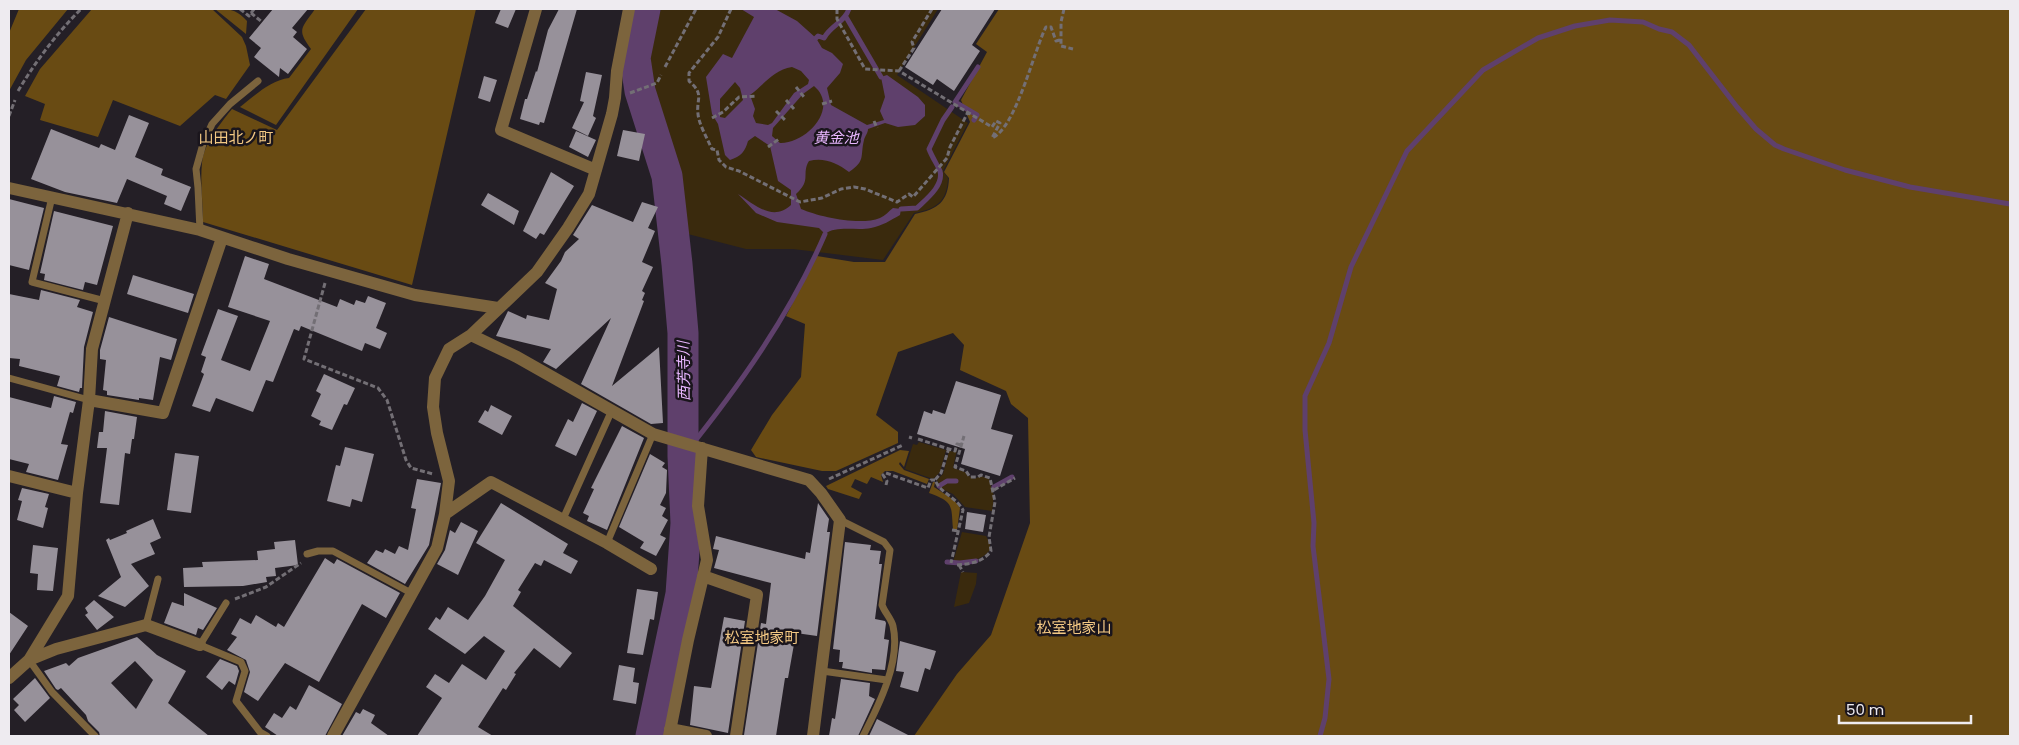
<svg xmlns="http://www.w3.org/2000/svg" width="2019" height="745" viewBox="0 0 2019 745" font-family="Poppins,'Noto Sans JP',sans-serif">
<rect width="100%" height="100%" fill="#241f26"/>
<path fill="#3a2a0d" d="M661,9H938L897,75L968,123L943,171L948,178C947,202 936,209 914,213L883,260L793,249H746L684,233L673,167L651,93L644,61Z
M919,442L946,450L940,472L933,479L905,469L913,444L917,445Z
M958,445L953,468L965,472L967,475L974,479L981,476L989,479L994,496L992,511L965,507L953,494L942,489L937,480L943,474L949,451L956,452Z
M962,532L986,536L990,544V550C981,561 966,563 953,562Z
M961,572L977,573L976,584L969,603L954,607Z"/>
<path fill="#694b13" d="M19,9H68L26,60L9,91V33Z
M92,9H212L242,37L246,46L250,65L226,99L215,95L180,126L113,100L98,137L40,120L45,104L25,96L40,69Z
M215,9C229,8 237,10 247,21L246,34Z
M315,9H358L276,125L240,107C254,96 271,80 289,78L311,49C296,29 302,28 315,9Z
M366,9H476L412,285L203,222C203,203 200,182 202,163C204,143 220,124 232,109L277,130Z
M999,9H2010V736H914L957,674L991,635L1030,523L1028,418L1011,404L1006,391L960,370L964,345L953,333L898,352L876,415L898,432V443L836,471H822L756,457L751,450L772,415L801,377L805,324L786,316L817,256L854,262H885L915,214C938,209 948,202 949,178L944,172L970,122L961,100L987,52L976,44Z
M900,450L909,451L904,467L900,462L899,464L904,470L929,479L927,484L893,471H885L881,475L883,482L871,477L867,484L855,479L851,487L862,493L859,499L828,489L826,486Z
M933,482H935L934,487L954,500L960,508L957,530L953,529C951,505 954,502 929,493Z"/>
<path fill="#5f406c" fill-rule="evenodd" d="M741,9H775L797,21L816,38L822,48L832,53L843,64L840,73L827,88L831,105L867,125L884,120L880,111L885,97L881,77L887,75L918,97L925,105V116L915,125L898,127L885,123L868,129C868,133 865,136 864,140C860,156 866,161 849,172C837,163 824,157 809,161C801,174 812,180 796,194L801,209C820,217 860,226 880,218C885,216 889,211 893,208L901,209L900,215C891,220 882,226 871,228C857,231 836,225 825,234L819,228L777,222L756,213L738,194C755,205 773,222 791,205V190L778,181L770,146L755,136L748,141C745,152 741,156 730,160L725,155L718,124L712,114L706,77L723,54L732,58L754,17ZM792,67L801,71L809,80L808,84L794,93L772,123L768,125L756,123L753,116L755,109L750,95C764,85 773,70 792,67ZM735,82L740,88L743,100L725,118L720,117V99ZM814,86C840,108 806,144 780,143L772,136L773,128L803,94Z"/>
<g fill="none" stroke-linecap="round" stroke-linejoin="round">
<path stroke="#5f406c" stroke-width="5" d="M846,17L881,77
M816,38L818,36L824,38C831,25 844,23 849,9
M955,102L978,67
M955,102L977,115L974,120
M901,209L917,208C925,200 944,186 940,171C938,166 932,157 929,149L943,120L952,107
M683,456C738,388 790,315 825,234
M939,486L947,481H956
M994,487L1012,477
M947,562L960,563L976,561
M1320,736L1325,718L1329,679L1313,546L1314,523L1305,430V396L1329,343L1351,267L1407,151L1483,70L1538,38L1575,26L1610,20L1643,22L1659,29L1672,32L1689,45L1737,107L1756,129L1775,145L1784,149L1845,170L1910,187L2010,204"/>
<path stroke="#5f406c" stroke-width="31" d="M645,9L635,58L640,91L667,176L677,264L683,333V456L686,523L681,594L651,736"/>
</g>
<path fill="#97919a" fill-rule="evenodd" d="M273,9H308L292,28L297,32L293,37L307,49L288,74L280,68L279,77L254,57L261,48L249,38Z
M501,9H516L508,28L495,23Z
M559,9H577L544,123L540,122L539,125L520,119L525,99H527L536,71L537,72L548,30Z
M942,9H995L972,45L980,51L954,91L937,79L933,85L905,67Z
M586,72L602,75L593,116L596,118L588,136L572,128L584,102L580,101Z
M484,76L497,80L490,102L478,98Z
M129,115L149,123L135,157L163,169L161,175L191,187L181,211L164,204L167,196L127,179L117,203L65,192L31,179L51,129L99,148L101,144L115,150Z
M623,130L645,134L639,161L617,156Z
M576,131L596,140L588,157L569,147Z
M551,172L574,186L544,235L540,233L536,239L523,231Z
M488,193L519,211L514,225L481,205Z
M9,199L44,208L29,270L9,265Z
M642,202L658,207L648,228L655,231L642,262L653,267L642,291L645,293L642,300L644,301L612,386L659,347L663,423L651,424L581,384L611,318L556,369L543,362L551,349L496,336L508,311L526,319L527,315L549,320L557,289L545,283L561,261L565,252L579,239L573,235L592,205L633,222Z
M54,211L113,226L97,285L85,282L83,290L44,280L45,274L40,273Z
M245,256L269,264L264,279L337,307L340,299L354,305L356,300L365,303L368,296L386,303L376,328L387,333L380,349L365,343L362,351L301,326L299,331L294,329L273,382L266,380L253,412L216,398L210,412L192,406L204,374L201,372L206,357L201,355L218,309L238,316L221,360L250,371L270,321L228,307Z
M133,275L194,294L188,313L127,294Z
M41,290L80,300L77,307L93,312L84,347L82,388H80L79,392L57,386L60,376L19,366L20,359L9,358V294L39,300Z
M109,317L177,339L171,360L160,357L153,400L139,398V400L107,395V391L103,390L106,360L100,359V350Z
M324,374L355,388L347,405L344,404L332,430L319,425L321,421L311,416L321,394L316,391Z
M956,381L1001,395L991,429L1013,435L1000,476L961,464L965,449L917,434L924,411L932,414L933,410L945,414Z
M54,396L76,402L73,413L70,412L61,444L68,445L58,480L26,472L29,464L9,459V397L51,408Z
M582,403L597,411L576,456L555,446L568,419L573,422Z
M491,405L512,416L502,435L478,422L485,410L488,412Z
M105,411L137,417L134,439H132L130,454L125,453L119,505L100,503L107,448H97L99,432H103Z
M622,426L644,438L607,530L587,521L589,516L583,513L594,489L591,488Z
M345,447L374,454L362,502L352,499L350,507L327,501L336,465L340,466Z
M175,453L199,456L191,513L167,510Z
M650,454L665,463L662,467L667,470L666,493L660,505L666,508L662,516L668,520L660,535L666,538L656,556L640,548L644,542L619,527Z
M417,479L441,483L429,545L405,584L367,563L376,550L383,553L385,549L395,554L399,546L408,550L416,509L411,508Z
M22,488L49,494L45,507L48,508L43,528L17,520L22,501L18,500Z
M501,503L568,544L563,553L578,561L571,574L544,560L541,566L535,563L518,590L521,592L513,606L572,653L560,668L534,648L514,673L516,674L506,690L503,688L478,727L493,736H417L442,698L426,687L435,674L449,683L462,664L486,680L505,651L484,636L465,654L428,629L436,617L440,620L448,607L468,620L485,596L505,560L476,543Z
M818,503L829,519L827,532H830L817,636L796,633L788,678H785L776,736L744,735L761,623L766,624L771,583L714,568L719,550L713,549L716,536L805,559L806,552L810,553Z
M967,512L986,515L983,532L965,529Z
M153,519L161,538L150,543L155,554L131,564L149,586L125,607L98,596L121,577L106,540L109,538L110,540L127,533L126,531Z
M461,522L478,531L458,575L437,564L445,550L450,530L455,533Z
M295,540L298,565L275,568L276,576L266,577L267,582L243,586L184,587L183,568L203,567L202,562L258,560L257,551L275,549L274,542Z
M845,542L871,545L870,550L881,551L879,564H882L875,619L885,621L886,623L884,639L889,640L885,670L872,669V673L842,668L843,662H839L840,650L833,649Z
M33,545L58,548L53,591L37,590L38,574L30,573Z
M325,558L334,564L337,559L400,593L386,618L362,604L319,682L285,663L258,701L244,692L250,672L246,660L227,650L237,637L231,634L240,618L251,624L256,615L276,627L278,623L284,627Z
M637,589L658,592L654,620L650,619L643,655L627,653Z
M184,593L217,608L203,630L198,628L196,635L164,623L172,602L184,606Z
M94,600L114,617L97,630L85,615L88,613L85,608Z
M9,612L28,626L9,655Z
M724,617L745,621L728,733L690,725L694,686L711,688Z
M137,637L157,655L186,671L168,703L209,736H100L99,732L88,721L86,715L61,688L58,690L56,689L44,671L66,663L69,666L78,658ZM135,661L153,680L136,709L111,683Z
M900,641L936,651L930,670L925,668L918,692L900,687L904,672L896,671Z
M220,659L237,666L239,671L235,685L229,681L222,690L206,677Z
M619,665L635,668L633,682L639,683L636,704L613,700Z
M35,678L50,698L25,722L14,710L19,705L13,699Z
M841,679L870,683L869,696L875,699L858,736H829L832,718L835,719Z
M309,685L342,704L325,736H278L265,727L274,713L282,718L290,706L296,710Z
M363,709L375,715L371,723L389,736H342L356,712L360,714Z
M877,719L910,736H869Z"/>
<g fill="none" stroke-linecap="round" stroke-linejoin="round">
<path stroke="#736f75" stroke-width="3" stroke-dasharray="5 2.5" stroke-linecap="butt" d="M240,9L249,16L254,9
M731,9L718,37L689,73V81C705,95 696,98 698,114C699,124 706,136 710,145L712,149L717,150L719,160L726,167L739,171L800,202L822,198L841,189L854,187L865,189L897,202L909,194L913,197L947,158L950,147L968,112
M837,9V19L865,69L899,71L992,127L996,121L1000,123L992,138C1016,128 1034,50 1046,27H1051L1056,41L1060,40
M1064,9L1061,22V46L1073,49
M251,13L262,22
M665,67L696,9
M899,71L914,48L912,42L932,9
M796,87L804,97
M18,91C36,61 56,34 81,9
M630,93L657,83L661,75
M786,100L794,109
M822,104L832,101
M776,111L785,120
M9,116L15,100
M712,118L723,112L739,97L757,96
M874,121L877,128
M768,147L779,139
M325,283L304,359L378,388L387,400L406,460L411,468L433,474
M909,437L912,438
M918,439L955,451L957,444L962,445
M949,448L941,473L935,480C941,494 955,496 963,510L951,563
M829,479L903,445
M886,485L887,481L883,475L886,473L928,488L931,480H935
M994,490L1015,478
M952,530L959,531
M957,565C970,564 983,562 991,551L989,537L995,502L990,478L981,475L978,477H970L966,471L955,467L964,436
M959,565L963,572
M235,599L266,587L301,563"/>
<path stroke="#7c643d" stroke-width="7" d="M52,197L32,282L105,301
M200,230L198,188L196,169L203,144L212,124L230,104L258,81
M9,378L89,400
M563,519L612,410
M840,520L884,542L890,550L882,605C885,613 891,618 893,626C901,661 879,705 863,736
M607,543L653,434
M307,554L318,551H333L413,594
M226,603L200,645L241,662L245,671L236,701L260,732L267,736
M146,625L158,579
M29,660L52,692L95,736
M822,671L887,680"/>
<path stroke="#7c643d" stroke-width="12" d="M536,9L501,130L596,170
M9,188L200,230L288,259L415,295L498,308
M471,335L517,357L653,434L809,480L821,493L840,520L813,736
M89,400L163,413L222,238
M9,476L77,493
M445,514L491,482L607,543L651,569
M703,576L757,595L736,736
M29,660L56,649L146,625L200,645
M9,678L29,660L68,596L77,493L89,400L92,349L128,213
M670,729L706,736
M333,736L437,548L445,514L449,481L437,433L433,407L435,378L449,349L471,335L537,272L568,228L589,194L612,114L615,98L617,71L629,9
M669,736L688,640L707,560L698,506L702,448"/>
</g>
<g text-anchor="middle" stroke-width="5" stroke-linejoin="round" paint-order="stroke">
<g font-size="15" fill="#f3c883" stroke="#1a151c">
<text x="236" y="143">山田北ノ町</text>
<text x="1074" y="633">松室地家山</text>
<text x="762" y="643">松室地家町</text>
</g>
<g font-size="15" font-style="italic" fill="#e9b7ff" stroke="#1a151c">
<text x="836" y="143">黄金池</text>
<text transform="translate(684 371) rotate(-91)" y="5">西芳寺川</text>
</g>
</g>
<rect width="2019" height="745" fill="none" stroke="#eeebf0" stroke-width="20"/>
<path d="M1839 715v8h132v-8" fill="none" stroke="#eeebf0" stroke-width="2.5"/>
<text x="1846" y="715" font-size="15" fill="#eeebf0" stroke="#1a151c" stroke-width="4" paint-order="stroke">50 m</text>
</svg>
